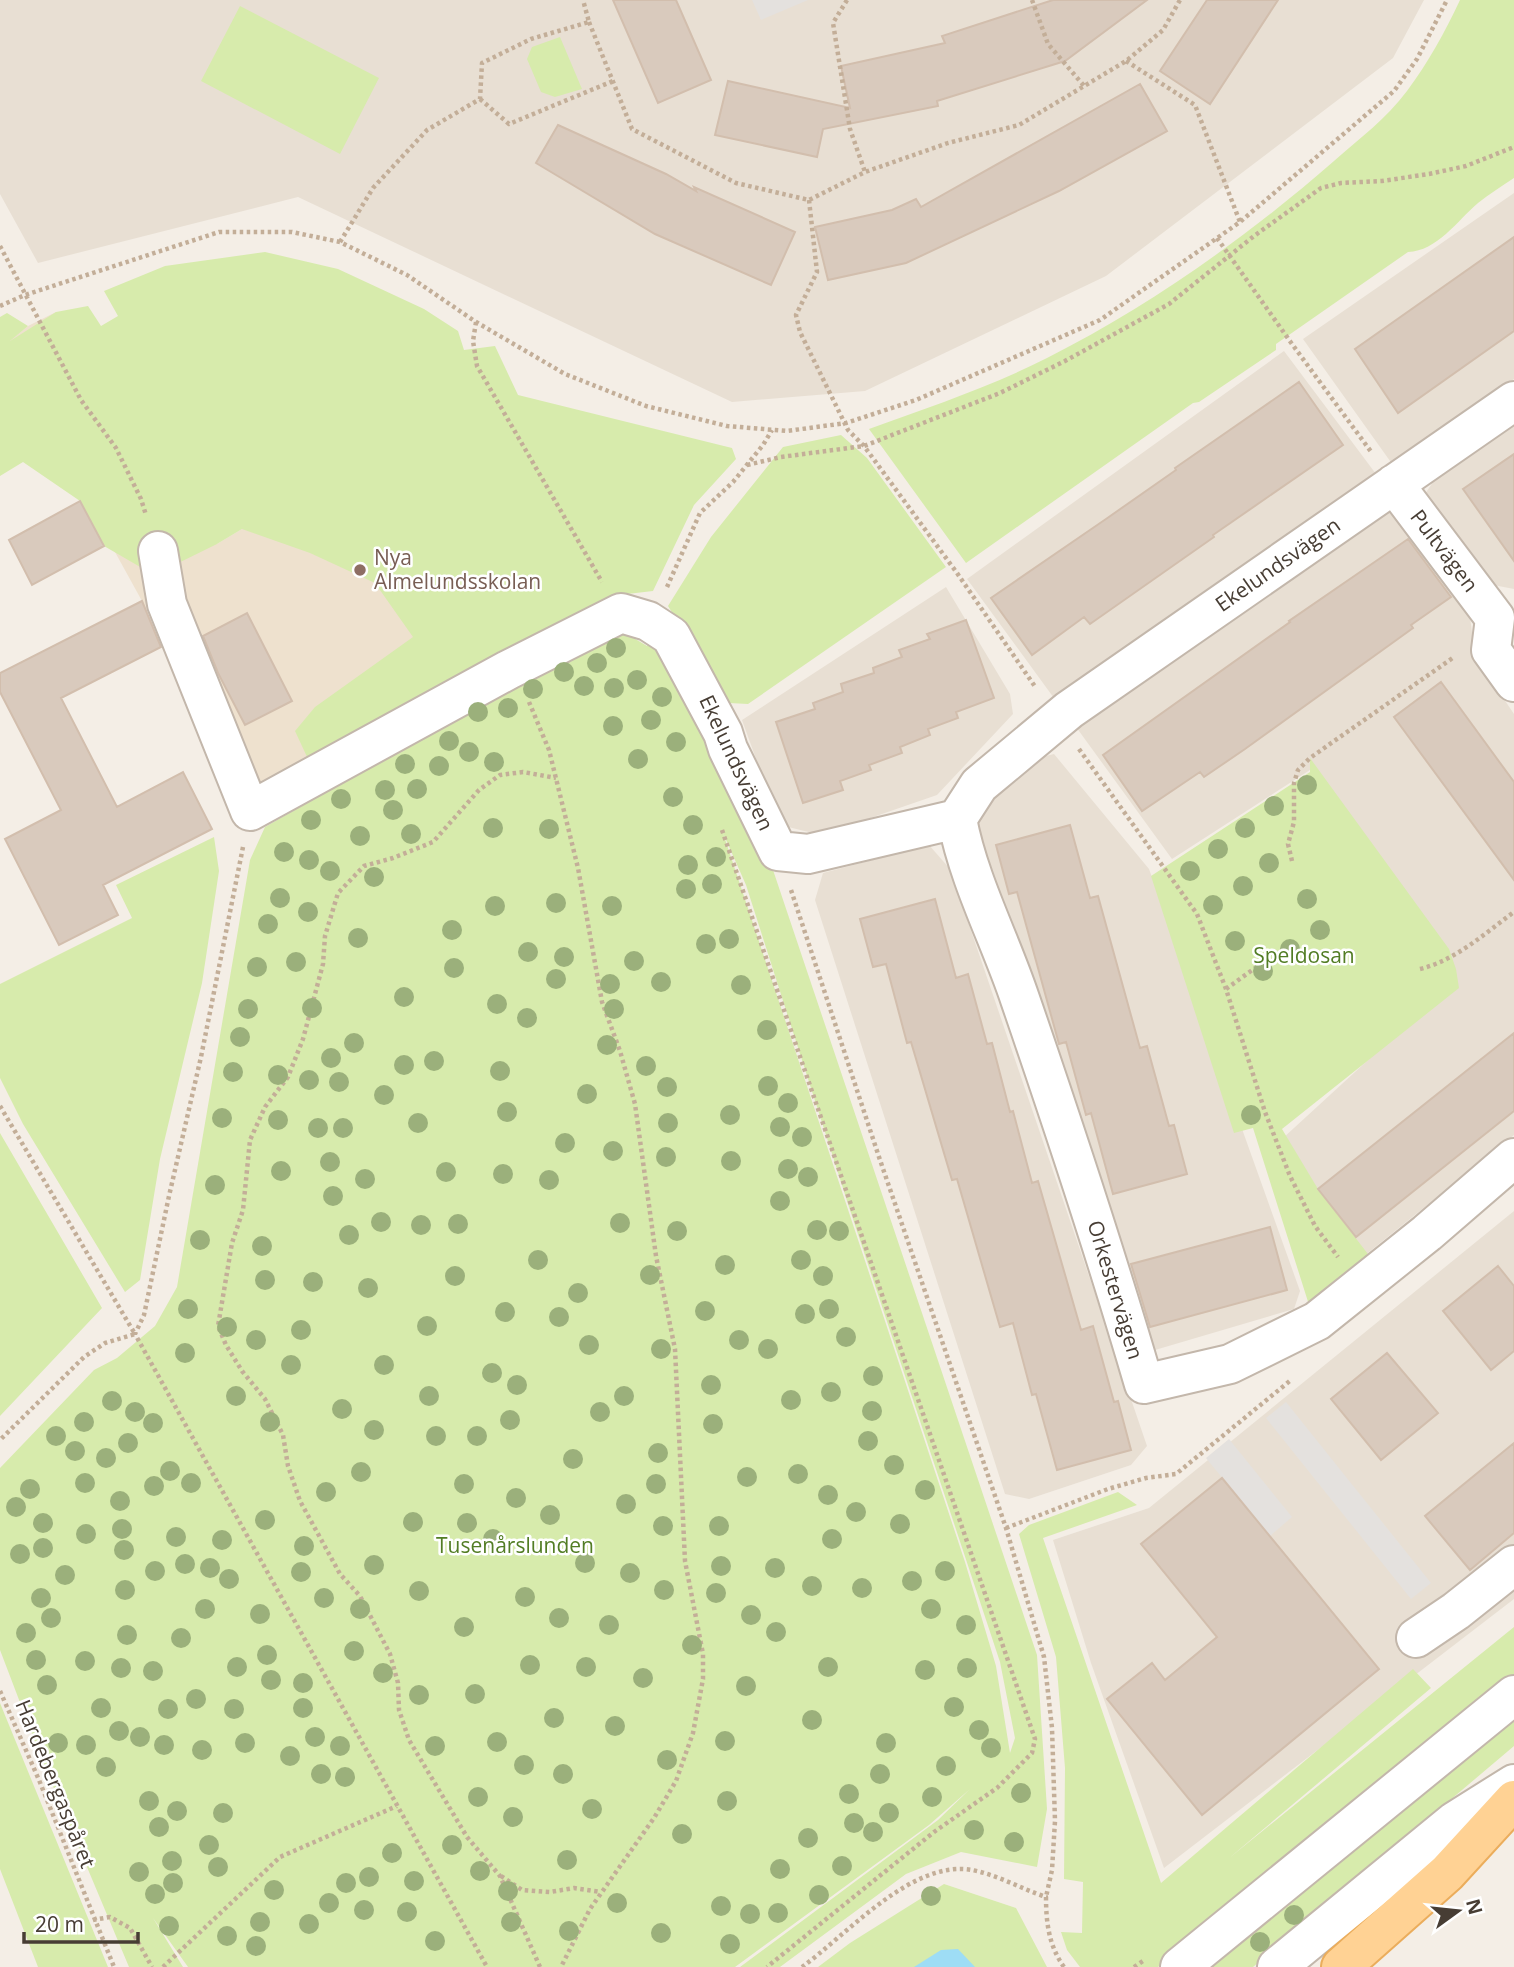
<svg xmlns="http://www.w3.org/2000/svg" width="1514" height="1967" viewBox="0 0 1514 1967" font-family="'Open Sans',sans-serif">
<rect width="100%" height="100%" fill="#f4eee6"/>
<path fill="#e8dfd3" d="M0,0H1424L1393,58L1106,276L865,391L732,402L298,197L38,263L0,194Z
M1514,193V379L1395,468L1303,339Z
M1284,351L1376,474L1059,705L967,579Z
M1514,415V589L1478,582L1425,494L1447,461Z
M1394,501L1468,601L1475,656L1514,714V1135L1364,1256L1282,1139L1452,983L1313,768L1172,859L1071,720Z
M946,587L1010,694L1013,714L937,795L821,835L780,825L742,720Z
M1054,754L1149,869L1300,1291L1294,1309L1155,1350L1139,1337L977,837L975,811L1034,759Z
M929,845L950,869L1147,1446L1131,1465L1029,1499L1005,1494L815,900L823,873Z
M1514,1211V1599L1164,1868L1091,1663L1053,1540L1149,1508Z"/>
<path fill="#eee1ce" d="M56,312L73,342L217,544L486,382L610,596L244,794L142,601L2,347L28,326Z"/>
<path fill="#d7ebac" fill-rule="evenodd" d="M1460,0H1514V178C1502,186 1489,194 1478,203C1457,221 1437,251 1408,252L1276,344V350L1199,402L1193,403L966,563L869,429C929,407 990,387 1047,358C1150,306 1247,237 1334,161C1359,139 1387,118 1407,91C1428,63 1445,32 1460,0Z
M240,6L379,78L340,154L201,81Z
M560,37L582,89L555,97L541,92L527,59L532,47Z
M265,252L338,269L424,309L458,331L464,350L495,346L518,395L732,448L736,459L694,505L653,591L610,596L308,759L295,731L315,707L413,637L375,583L310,553L242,529L217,544L154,575L104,546L80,501L23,462L0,476V317L7,313L28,326L10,341L56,312L88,306L101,326L118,316L104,291L165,266Z
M841,435L867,458L946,567L748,704L729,703L668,606L711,537L783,447Z
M627,634L647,646L654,634L772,867L1037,1655L1047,1809L1037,1867L961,1852L906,1874L780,1967H740L938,1820L970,1789L929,1825L735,1967H188L153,1918L183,1967H129L42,1760L0,1650V1468L94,1370L117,1358L155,1326L177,1287L250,860L265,827L590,641ZM723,833L746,885L849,1207L1000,1662L1015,1738L1010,1753L996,1666L965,1562Z
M1310,758L1449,949L1456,969L1459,988L1282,1129L1318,1189L1371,1258L1310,1308L1253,1128L1234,1133L1151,876L1310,772Z
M214,837L219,871L202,983L160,1159L140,1280L125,1292L23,1124L0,1078V984L132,918L116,885Z
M0,1133L102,1308L0,1416Z
M1118,1492L1137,1505L1043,1538L1161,1883L1413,1669L1431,1688L1228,1859L1514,1627V1676L1158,1967H1080L1067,1950L1061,1932L1082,1933L1083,1882L1064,1879L1065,1768L1056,1657L1019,1534L1029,1525Z
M0,1703L108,1967H38L0,1869Z
M1514,1711V1746L1253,1967H1202Z
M944,1884L1016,1908L1047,1967H818L850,1943Z"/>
<path fill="#e4e1de" d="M752,0H808L761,20Z
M1286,1402L1431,1583L1411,1599L1266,1418Z
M1229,1439L1292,1517L1270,1536L1206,1458Z"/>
<path fill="#9eddf5" d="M958,1949L975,1967H914L941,1950Z"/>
<path fill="#d9cabd" stroke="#d2bead" stroke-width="2" d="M613,0H676L711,80L658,103Z
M1053,0H1147L1065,61L937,101L938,106L823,129L817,157L715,135L728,81L850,108L841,66L945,43L942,36Z
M1207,0H1278L1210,104L1160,71Z
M1140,84L1167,131L1059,191L906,263L828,280L815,227L892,210L916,199L921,207Z
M558,125L666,174L696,191L694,187L795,232L771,285L655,234L536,163Z
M1514,237V331L1398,413L1355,349Z
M1299,382L1343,445L1213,535L1214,537L1090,624L1084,617L1032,655L991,598L1106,519L1176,470L1175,468Z
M1514,454V561L1463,489Z
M80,501L104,546L32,585L9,540Z
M1408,539L1451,597L1411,625L1413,628L1245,749L1204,777L1200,772L1142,811L1103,755L1290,622L1289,621Z
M142,601L161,647L61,698L117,807L183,772L212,829L103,885L118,915L59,945L5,839L61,810L0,692V673Z
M247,613L292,701L245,725L218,673L203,636Z
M966,620L994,698L956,712L958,718L928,729L930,735L900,747L902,753L869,765L871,770L840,781L843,790L803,803L776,722L815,709L813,703L843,692L841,684L874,673L873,668L902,657L899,650L930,639L927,634Z
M1441,682L1514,782V880L1394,717Z
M1070,825L1090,898L1098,896L1140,1048L1147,1046L1169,1126L1174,1125L1187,1174L1113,1194L1091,1113L1086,1115L1066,1042L1059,1044L1017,892L1009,894L996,845Z
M935,899L956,978L968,974L987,1044L992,1043L1010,1112L1013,1111L1032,1183L1038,1181L1081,1330L1093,1326L1114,1402L1118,1401L1131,1450L1057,1470L1036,1394L1032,1395L1013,1323L1000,1327L957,1179L952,1180L911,1042L907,1043L886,964L873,967L860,919Z
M1514,1033V1111L1356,1237L1318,1189Z
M1270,1227L1287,1290L1150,1327L1131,1264Z
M1498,1266L1514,1286V1351L1491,1370L1443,1311Z
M1387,1353L1438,1413L1381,1460L1331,1399Z
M1514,1443V1533L1470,1570L1425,1516Z
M1222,1478L1379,1669L1202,1815L1107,1699L1152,1663L1165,1680L1217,1637L1141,1544Z"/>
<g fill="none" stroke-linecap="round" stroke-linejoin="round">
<defs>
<path id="minor" d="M1394,484L1495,618L1491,650L1514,682
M158,551L167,604L250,811L508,670L621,613L648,621L671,636L723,733L728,749L778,851L808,854L957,819L979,785L1069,710L1514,401
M957,819C969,882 1000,939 1020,999C1064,1127 1106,1254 1144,1384L1230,1364L1317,1321L1427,1233L1514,1158
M1416,1638L1456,1611L1514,1565
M1180,1967L1514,1695
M1277,1967L1455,1821L1514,1784"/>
<path id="major" d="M1341,1967L1447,1873L1514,1800"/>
</defs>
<use href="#minor" stroke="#c3b7ab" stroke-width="42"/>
<use href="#major" stroke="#ebad5c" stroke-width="42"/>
<path stroke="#c3ae98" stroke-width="4.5" stroke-dasharray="3.5 3.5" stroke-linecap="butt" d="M847,0L833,23L850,129L865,172
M1032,0L1048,44L1085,87
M589,22L632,129L736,183L809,200L865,172L948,143L1019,125L1126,61L1163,30L1180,0
M1126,61L1195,105L1240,222
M480,99L509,124L613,81
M809,200L817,272L796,315L800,332L848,430L864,446L957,573L1036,688
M1217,238L1292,344L1372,453
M340,242L373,188L427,130L480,99L482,63L531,39L589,22L583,0
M0,246L81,400L116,448L141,499L146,515
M0,306L25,295L219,232H292L340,242L407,275L476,322L565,374L646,406L727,426L787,431L846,423L916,400L1100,320L1240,222L1394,91L1417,59L1447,0
M476,322L473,341L477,366L602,582
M747,465L781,457L864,446L1000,393L1065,361L1169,304L1254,236L1321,188L1341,183L1382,181L1429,174L1466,166L1514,147
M667,587L700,513L733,482L763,445L772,430
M529,702L549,750L578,868L602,1002L620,1051L635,1104L656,1256L675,1349L685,1561L703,1654V1679L693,1733L676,1781L654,1818L590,1909L561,1967
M1079,749L1197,914L1226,989L1265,1112L1290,1176L1315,1226L1338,1257
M722,830L1035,1739L1032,1753L997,1788L934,1832L767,1967
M243,847L201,1057L169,1196L144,1315L135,1334L487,1967
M1292,861L1288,844L1294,822V783L1298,770L1310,758L1454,657
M791,890L879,1157L1006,1528L1044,1657L1052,1728L1055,1821L1052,1870L1046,1897
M1420,969C1456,960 1484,934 1514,912
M1226,989L1255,968
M0,1106L135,1334L105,1343L84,1357L0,1440
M1006,1528L1108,1489L1146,1478L1176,1474L1291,1380
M0,1691L39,1780L114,1967
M501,1876L522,1890L550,1892L574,1888L601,1892
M93,1920L110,1917L130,1928L152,1967
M163,1967L280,1857L397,1806
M540,1967L500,1876L467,1837L409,1740L399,1710L398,1683L390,1654L360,1596L340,1574L300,1501L288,1466L283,1435L265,1399L242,1371L226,1345L218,1326L232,1243L243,1210L250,1140L265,1107L288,1077L303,1039L323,964L325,936L338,893L364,866L393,858L433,842L479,790L500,775L523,772L556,778
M802,1967C846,1935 903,1870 959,1869C985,1868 1021,1889 1046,1897C1046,1923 1049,1946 1064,1967
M1134,1967L1143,1961"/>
<use href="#minor" stroke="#fff" stroke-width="38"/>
<use href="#major" stroke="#ffd294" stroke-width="38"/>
</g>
<g fill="#9bb07b">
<circle cx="616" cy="648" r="10"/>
<circle cx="597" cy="663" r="10"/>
<circle cx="564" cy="672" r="10"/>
<circle cx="637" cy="680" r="10"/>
<circle cx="584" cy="686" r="10"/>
<circle cx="614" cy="688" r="10"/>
<circle cx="533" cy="689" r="10"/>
<circle cx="662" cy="697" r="10"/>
<circle cx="508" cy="708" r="10"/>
<circle cx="478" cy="712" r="10"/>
<circle cx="651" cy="720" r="10"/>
<circle cx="613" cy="726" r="10"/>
<circle cx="449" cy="741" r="10"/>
<circle cx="676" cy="742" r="10"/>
<circle cx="469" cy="752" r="10"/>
<circle cx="638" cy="759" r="10"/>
<circle cx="494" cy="762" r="10"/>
<circle cx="405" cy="764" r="10"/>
<circle cx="439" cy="766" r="10"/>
<circle cx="1307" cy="785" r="10"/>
<circle cx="417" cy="789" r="10"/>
<circle cx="385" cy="790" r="10"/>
<circle cx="673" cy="797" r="10"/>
<circle cx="341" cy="799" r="10"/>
<circle cx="1274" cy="806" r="10"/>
<circle cx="393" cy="810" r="10"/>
<circle cx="311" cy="820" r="10"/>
<circle cx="693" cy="825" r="10"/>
<circle cx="493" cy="828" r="10"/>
<circle cx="1245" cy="828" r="10"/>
<circle cx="549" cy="829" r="10"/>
<circle cx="411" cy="834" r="10"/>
<circle cx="360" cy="836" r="10"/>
<circle cx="1218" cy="849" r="10"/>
<circle cx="284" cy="852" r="10"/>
<circle cx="716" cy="857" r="10"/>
<circle cx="309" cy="860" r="10"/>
<circle cx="1269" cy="863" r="10"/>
<circle cx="688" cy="865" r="10"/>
<circle cx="330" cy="871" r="10"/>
<circle cx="1190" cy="871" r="10"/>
<circle cx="374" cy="877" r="10"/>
<circle cx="712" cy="884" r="10"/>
<circle cx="1243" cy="886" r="10"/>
<circle cx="686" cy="889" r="10"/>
<circle cx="280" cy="898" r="10"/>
<circle cx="1307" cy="899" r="10"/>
<circle cx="556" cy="903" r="10"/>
<circle cx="1213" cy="905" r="10"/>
<circle cx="495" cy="906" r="10"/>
<circle cx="612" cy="906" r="10"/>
<circle cx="308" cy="912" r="10"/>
<circle cx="268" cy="924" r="10"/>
<circle cx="452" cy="930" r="10"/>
<circle cx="1320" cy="930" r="10"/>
<circle cx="358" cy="938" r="10"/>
<circle cx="729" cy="939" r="10"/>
<circle cx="1235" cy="941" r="10"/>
<circle cx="706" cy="944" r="10"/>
<circle cx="1290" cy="949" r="10"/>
<circle cx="528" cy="952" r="10"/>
<circle cx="564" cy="957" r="10"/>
<circle cx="634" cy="961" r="10"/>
<circle cx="296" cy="962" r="10"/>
<circle cx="257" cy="967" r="10"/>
<circle cx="454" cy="968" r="10"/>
<circle cx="1263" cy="971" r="10"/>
<circle cx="556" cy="979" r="10"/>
<circle cx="661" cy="982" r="10"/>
<circle cx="610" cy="984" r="10"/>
<circle cx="741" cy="985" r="10"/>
<circle cx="404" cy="997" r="10"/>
<circle cx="497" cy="1004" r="10"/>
<circle cx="312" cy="1008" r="10"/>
<circle cx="248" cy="1009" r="10"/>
<circle cx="614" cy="1009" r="10"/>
<circle cx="527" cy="1018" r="10"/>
<circle cx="767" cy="1030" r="10"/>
<circle cx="240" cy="1037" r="10"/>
<circle cx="354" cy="1043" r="10"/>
<circle cx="607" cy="1045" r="10"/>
<circle cx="331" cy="1058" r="10"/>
<circle cx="434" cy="1061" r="10"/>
<circle cx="404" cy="1065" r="10"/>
<circle cx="646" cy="1066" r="10"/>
<circle cx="500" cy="1071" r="10"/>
<circle cx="233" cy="1072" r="10"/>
<circle cx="278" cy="1075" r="10"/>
<circle cx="309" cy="1080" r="10"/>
<circle cx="339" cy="1082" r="10"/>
<circle cx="768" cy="1086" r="10"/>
<circle cx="667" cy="1087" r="10"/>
<circle cx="587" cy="1094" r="10"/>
<circle cx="384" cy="1095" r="10"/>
<circle cx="788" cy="1103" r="10"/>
<circle cx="507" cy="1112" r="10"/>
<circle cx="730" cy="1115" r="10"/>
<circle cx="1251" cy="1115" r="10"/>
<circle cx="222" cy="1118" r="10"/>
<circle cx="278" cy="1120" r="10"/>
<circle cx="418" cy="1123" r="10"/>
<circle cx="668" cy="1123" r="10"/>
<circle cx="780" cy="1127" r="10"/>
<circle cx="318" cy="1128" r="10"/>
<circle cx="343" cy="1128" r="10"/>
<circle cx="802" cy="1137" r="10"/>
<circle cx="565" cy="1143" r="10"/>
<circle cx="613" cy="1151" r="10"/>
<circle cx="666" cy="1157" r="10"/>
<circle cx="731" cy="1161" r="10"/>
<circle cx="330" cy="1162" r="10"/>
<circle cx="788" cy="1169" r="10"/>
<circle cx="281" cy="1171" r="10"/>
<circle cx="446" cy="1172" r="10"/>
<circle cx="503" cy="1174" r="10"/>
<circle cx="808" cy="1177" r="10"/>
<circle cx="365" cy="1179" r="10"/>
<circle cx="549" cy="1180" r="10"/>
<circle cx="215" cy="1185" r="10"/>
<circle cx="333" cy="1196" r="10"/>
<circle cx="780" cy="1201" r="10"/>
<circle cx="381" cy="1222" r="10"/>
<circle cx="620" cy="1223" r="10"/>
<circle cx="458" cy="1224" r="10"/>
<circle cx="421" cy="1225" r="10"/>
<circle cx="817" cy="1230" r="10"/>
<circle cx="677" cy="1231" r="10"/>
<circle cx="839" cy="1231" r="10"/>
<circle cx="349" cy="1235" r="10"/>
<circle cx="200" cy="1240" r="10"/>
<circle cx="262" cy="1246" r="10"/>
<circle cx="538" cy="1260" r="10"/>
<circle cx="801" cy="1260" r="10"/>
<circle cx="725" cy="1265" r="10"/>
<circle cx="650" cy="1275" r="10"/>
<circle cx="455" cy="1276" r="10"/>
<circle cx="823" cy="1276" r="10"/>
<circle cx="265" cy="1280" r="10"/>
<circle cx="313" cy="1282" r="10"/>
<circle cx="368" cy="1288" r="10"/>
<circle cx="578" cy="1293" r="10"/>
<circle cx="188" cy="1309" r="10"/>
<circle cx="829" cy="1309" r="10"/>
<circle cx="705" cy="1311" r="10"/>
<circle cx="505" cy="1312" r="10"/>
<circle cx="805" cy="1314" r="10"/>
<circle cx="559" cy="1317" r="10"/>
<circle cx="427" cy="1326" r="10"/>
<circle cx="227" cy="1327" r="10"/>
<circle cx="301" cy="1330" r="10"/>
<circle cx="846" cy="1337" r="10"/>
<circle cx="256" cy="1340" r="10"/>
<circle cx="739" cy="1340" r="10"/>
<circle cx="589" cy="1345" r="10"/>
<circle cx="661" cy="1349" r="10"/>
<circle cx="768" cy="1349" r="10"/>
<circle cx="185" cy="1353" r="10"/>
<circle cx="291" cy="1365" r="10"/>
<circle cx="384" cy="1365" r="10"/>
<circle cx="492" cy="1373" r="10"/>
<circle cx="873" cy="1376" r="10"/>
<circle cx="517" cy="1385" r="10"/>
<circle cx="711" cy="1385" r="10"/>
<circle cx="831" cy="1392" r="10"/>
<circle cx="236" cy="1396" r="10"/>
<circle cx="429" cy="1396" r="10"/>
<circle cx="624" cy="1396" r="10"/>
<circle cx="791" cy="1400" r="10"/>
<circle cx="112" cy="1401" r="10"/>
<circle cx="342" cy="1409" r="10"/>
<circle cx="872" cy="1411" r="10"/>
<circle cx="135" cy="1412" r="10"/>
<circle cx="600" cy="1412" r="10"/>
<circle cx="510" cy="1420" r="10"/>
<circle cx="84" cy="1422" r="10"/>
<circle cx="270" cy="1422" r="10"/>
<circle cx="153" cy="1423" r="10"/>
<circle cx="713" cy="1424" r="10"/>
<circle cx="374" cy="1430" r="10"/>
<circle cx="56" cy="1436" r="10"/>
<circle cx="436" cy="1436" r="10"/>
<circle cx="477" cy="1436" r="10"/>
<circle cx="868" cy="1441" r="10"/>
<circle cx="128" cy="1443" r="10"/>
<circle cx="75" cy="1451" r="10"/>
<circle cx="658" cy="1453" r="10"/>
<circle cx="106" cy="1458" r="10"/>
<circle cx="573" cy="1459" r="10"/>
<circle cx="894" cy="1465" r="10"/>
<circle cx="170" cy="1471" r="10"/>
<circle cx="361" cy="1472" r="10"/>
<circle cx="798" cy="1474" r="10"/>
<circle cx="747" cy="1477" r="10"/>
<circle cx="85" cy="1483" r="10"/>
<circle cx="191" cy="1483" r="10"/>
<circle cx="464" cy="1484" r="10"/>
<circle cx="656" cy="1484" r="10"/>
<circle cx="154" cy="1486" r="10"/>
<circle cx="30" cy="1489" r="10"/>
<circle cx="925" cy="1490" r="10"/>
<circle cx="326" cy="1492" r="10"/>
<circle cx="828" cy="1495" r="10"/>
<circle cx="516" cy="1498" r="10"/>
<circle cx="120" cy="1501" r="10"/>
<circle cx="626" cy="1504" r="10"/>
<circle cx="16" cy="1507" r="10"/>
<circle cx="856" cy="1512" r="10"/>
<circle cx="550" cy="1515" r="10"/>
<circle cx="265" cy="1520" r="10"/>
<circle cx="413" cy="1522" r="10"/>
<circle cx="43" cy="1523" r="10"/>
<circle cx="467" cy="1523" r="10"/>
<circle cx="900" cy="1524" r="10"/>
<circle cx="663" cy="1526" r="10"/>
<circle cx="719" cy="1526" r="10"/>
<circle cx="122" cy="1529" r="10"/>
<circle cx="86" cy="1534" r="10"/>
<circle cx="176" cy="1537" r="10"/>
<circle cx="493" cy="1539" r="10"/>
<circle cx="832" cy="1539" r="10"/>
<circle cx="222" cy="1540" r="10"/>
<circle cx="304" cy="1546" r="10"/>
<circle cx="43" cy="1548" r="10"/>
<circle cx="124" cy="1550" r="10"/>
<circle cx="20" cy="1554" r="10"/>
<circle cx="585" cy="1563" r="10"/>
<circle cx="185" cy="1564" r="10"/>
<circle cx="374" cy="1565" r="10"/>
<circle cx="721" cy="1566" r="10"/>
<circle cx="210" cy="1568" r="10"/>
<circle cx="775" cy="1568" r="10"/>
<circle cx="155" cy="1571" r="10"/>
<circle cx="945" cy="1571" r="10"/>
<circle cx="301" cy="1572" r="10"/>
<circle cx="630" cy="1573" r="10"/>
<circle cx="65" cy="1575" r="10"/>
<circle cx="229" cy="1579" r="10"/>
<circle cx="912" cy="1581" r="10"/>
<circle cx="812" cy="1586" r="10"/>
<circle cx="862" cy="1588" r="10"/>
<circle cx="125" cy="1590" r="10"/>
<circle cx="664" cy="1590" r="10"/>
<circle cx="419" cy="1591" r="10"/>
<circle cx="716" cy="1593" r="10"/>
<circle cx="525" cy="1597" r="10"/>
<circle cx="41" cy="1598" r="10"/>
<circle cx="324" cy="1598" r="10"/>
<circle cx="205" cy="1609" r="10"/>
<circle cx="360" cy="1609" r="10"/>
<circle cx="931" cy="1609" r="10"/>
<circle cx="260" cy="1614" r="10"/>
<circle cx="751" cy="1615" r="10"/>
<circle cx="51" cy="1618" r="10"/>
<circle cx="559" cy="1618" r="10"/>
<circle cx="609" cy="1625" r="10"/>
<circle cx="966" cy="1625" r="10"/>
<circle cx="464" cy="1627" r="10"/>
<circle cx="776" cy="1632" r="10"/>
<circle cx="26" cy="1633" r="10"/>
<circle cx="127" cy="1635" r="10"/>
<circle cx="181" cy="1638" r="10"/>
<circle cx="692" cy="1645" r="10"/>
<circle cx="354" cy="1651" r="10"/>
<circle cx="267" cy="1655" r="10"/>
<circle cx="36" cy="1660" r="10"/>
<circle cx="85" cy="1661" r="10"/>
<circle cx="530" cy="1665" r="10"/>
<circle cx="237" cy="1667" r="10"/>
<circle cx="586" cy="1667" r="10"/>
<circle cx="828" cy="1667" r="10"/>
<circle cx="121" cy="1668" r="10"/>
<circle cx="967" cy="1668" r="10"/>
<circle cx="925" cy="1670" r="10"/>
<circle cx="153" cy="1671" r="10"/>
<circle cx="383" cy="1673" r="10"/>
<circle cx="643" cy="1678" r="10"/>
<circle cx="271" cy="1680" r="10"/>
<circle cx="303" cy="1683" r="10"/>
<circle cx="47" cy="1685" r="10"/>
<circle cx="746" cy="1686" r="10"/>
<circle cx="475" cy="1694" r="10"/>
<circle cx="419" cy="1695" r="10"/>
<circle cx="196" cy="1699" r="10"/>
<circle cx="954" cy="1707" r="10"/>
<circle cx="101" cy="1708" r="10"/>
<circle cx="303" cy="1708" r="10"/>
<circle cx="168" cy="1709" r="10"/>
<circle cx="234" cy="1709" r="10"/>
<circle cx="554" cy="1718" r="10"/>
<circle cx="812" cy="1720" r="10"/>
<circle cx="615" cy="1726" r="10"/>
<circle cx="979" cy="1730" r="10"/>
<circle cx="119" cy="1731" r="10"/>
<circle cx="140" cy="1737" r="10"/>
<circle cx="315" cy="1737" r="10"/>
<circle cx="725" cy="1741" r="10"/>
<circle cx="497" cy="1742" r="10"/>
<circle cx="58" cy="1743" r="10"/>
<circle cx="245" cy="1743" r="10"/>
<circle cx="886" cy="1743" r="10"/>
<circle cx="86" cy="1745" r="10"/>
<circle cx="164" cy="1745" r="10"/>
<circle cx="340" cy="1746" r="10"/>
<circle cx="435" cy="1746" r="10"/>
<circle cx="991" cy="1748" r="10"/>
<circle cx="202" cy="1750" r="10"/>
<circle cx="290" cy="1756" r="10"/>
<circle cx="667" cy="1760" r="10"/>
<circle cx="524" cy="1765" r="10"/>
<circle cx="946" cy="1766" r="10"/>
<circle cx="106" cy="1767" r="10"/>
<circle cx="321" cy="1774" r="10"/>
<circle cx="563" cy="1774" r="10"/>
<circle cx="880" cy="1774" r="10"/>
<circle cx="345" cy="1777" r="10"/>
<circle cx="1021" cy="1793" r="10"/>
<circle cx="849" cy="1794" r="10"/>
<circle cx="478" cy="1797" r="10"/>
<circle cx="932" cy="1797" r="10"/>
<circle cx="149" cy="1801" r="10"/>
<circle cx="727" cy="1801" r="10"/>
<circle cx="592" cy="1809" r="10"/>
<circle cx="177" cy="1811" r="10"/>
<circle cx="223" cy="1813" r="10"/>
<circle cx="889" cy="1813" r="10"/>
<circle cx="513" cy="1817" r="10"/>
<circle cx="854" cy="1823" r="10"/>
<circle cx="159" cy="1827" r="10"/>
<circle cx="974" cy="1830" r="10"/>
<circle cx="873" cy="1832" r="10"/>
<circle cx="682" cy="1834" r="10"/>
<circle cx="808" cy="1838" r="10"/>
<circle cx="1014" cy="1842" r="10"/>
<circle cx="209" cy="1845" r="10"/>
<circle cx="452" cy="1845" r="10"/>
<circle cx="392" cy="1853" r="10"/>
<circle cx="567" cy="1860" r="10"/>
<circle cx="172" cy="1861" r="10"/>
<circle cx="842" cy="1866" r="10"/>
<circle cx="218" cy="1867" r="10"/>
<circle cx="780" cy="1869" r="10"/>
<circle cx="480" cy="1871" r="10"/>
<circle cx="139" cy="1872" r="10"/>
<circle cx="369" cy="1877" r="10"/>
<circle cx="414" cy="1881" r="10"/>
<circle cx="173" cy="1883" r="10"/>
<circle cx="346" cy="1883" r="10"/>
<circle cx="274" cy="1890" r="10"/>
<circle cx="508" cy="1891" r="10"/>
<circle cx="155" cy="1894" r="10"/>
<circle cx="819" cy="1895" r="10"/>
<circle cx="931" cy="1896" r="10"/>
<circle cx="329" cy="1903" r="10"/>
<circle cx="617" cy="1903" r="10"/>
<circle cx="721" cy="1906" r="10"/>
<circle cx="364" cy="1910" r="10"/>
<circle cx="407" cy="1912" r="10"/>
<circle cx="778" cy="1913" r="10"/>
<circle cx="750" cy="1914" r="10"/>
<circle cx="1294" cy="1915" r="10"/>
<circle cx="260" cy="1922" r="10"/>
<circle cx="511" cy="1922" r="10"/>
<circle cx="309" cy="1924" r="10"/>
<circle cx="169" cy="1926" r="10"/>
<circle cx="569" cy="1931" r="10"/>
<circle cx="661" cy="1933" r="10"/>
<circle cx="227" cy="1936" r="10"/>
<circle cx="435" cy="1941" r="10"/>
<circle cx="1260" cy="1942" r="10"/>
<circle cx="730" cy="1944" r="10"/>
<circle cx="256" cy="1946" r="10"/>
</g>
<circle fill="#8d6e63" stroke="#fff" stroke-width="2.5" cx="360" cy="570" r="7"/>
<g text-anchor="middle" stroke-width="5" stroke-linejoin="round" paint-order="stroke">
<g font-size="21" fill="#473d34" stroke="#fff">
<text transform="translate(1444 551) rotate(53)" y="7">Pultvägen</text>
<text transform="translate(1278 565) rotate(-35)" y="7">Ekelundsvägen</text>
<text transform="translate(736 763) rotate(65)" y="7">Ekelundsvägen</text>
<text transform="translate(1115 1290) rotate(73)" y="7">Orkestervägen</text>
<text transform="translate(55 1784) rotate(68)" y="7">Hardebergaspåret</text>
</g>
<g font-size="21" fill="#785e54" stroke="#fff" text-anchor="start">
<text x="374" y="565">Nya<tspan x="374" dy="24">Almelundsskolan</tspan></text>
</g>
<g font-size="21" fill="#527d24" stroke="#fff">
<text x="1304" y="963">Speldosan</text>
<text x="515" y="1553">Tusenårslunden</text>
</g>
</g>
<g transform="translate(1458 1911) rotate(75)" stroke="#ffffff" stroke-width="5" paint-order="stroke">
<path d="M0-5L12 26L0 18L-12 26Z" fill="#473d34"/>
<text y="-10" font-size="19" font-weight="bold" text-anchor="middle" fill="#473d34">N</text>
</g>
<path d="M24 1932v10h114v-10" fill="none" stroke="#473d34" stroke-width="3.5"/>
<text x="35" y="1932" font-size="21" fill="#473d34" stroke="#ffffff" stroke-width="5" paint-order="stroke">20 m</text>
</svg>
